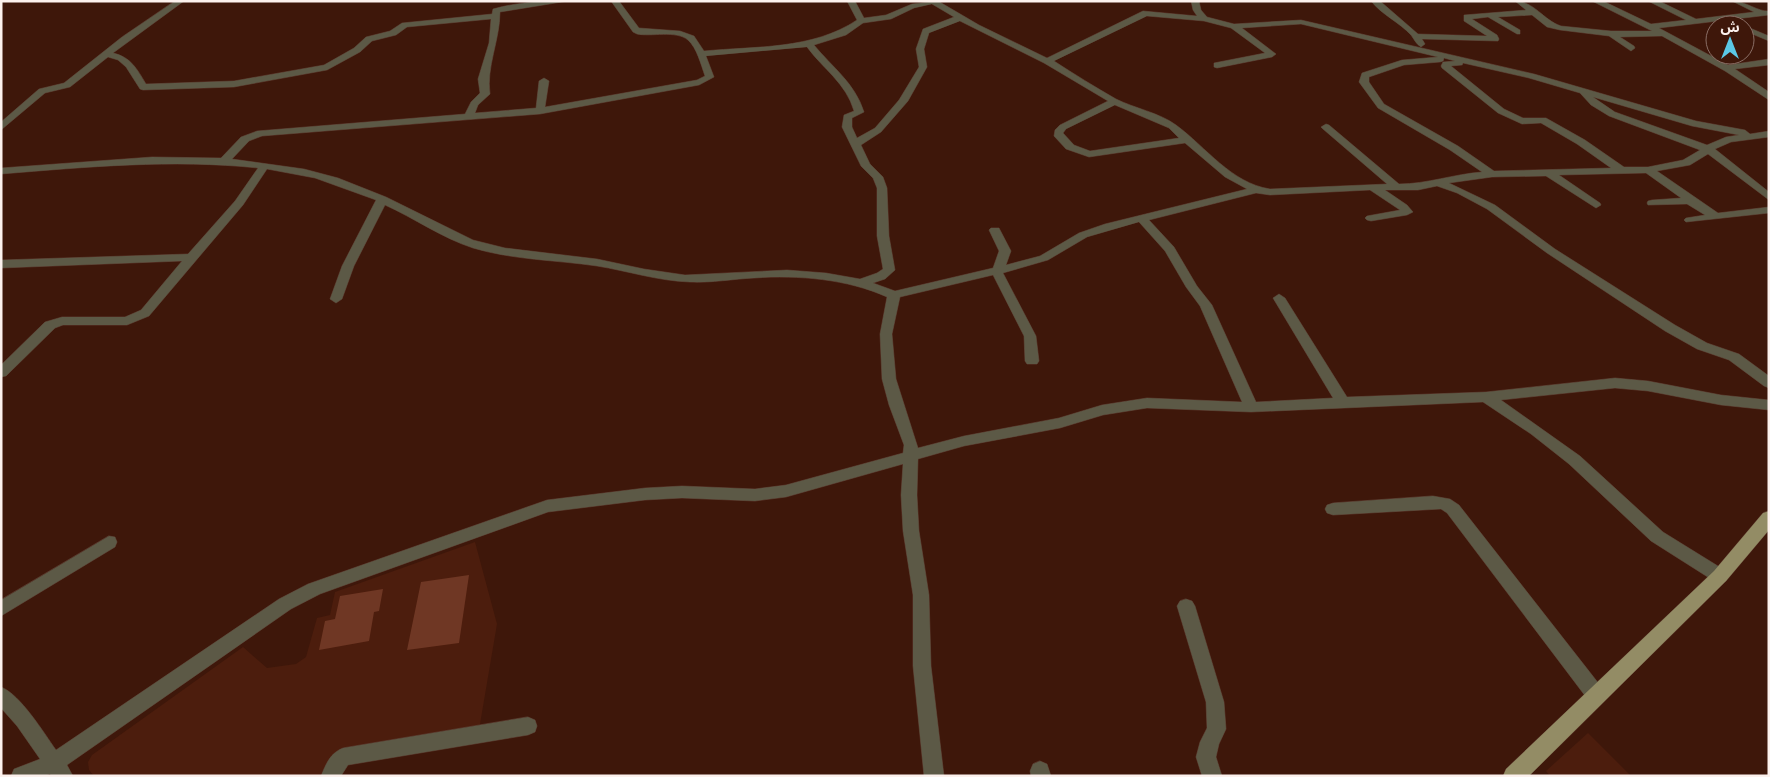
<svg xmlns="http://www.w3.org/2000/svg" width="1770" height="777" viewBox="0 0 1770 777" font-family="'Varela Round','Noto Sans Arabic',sans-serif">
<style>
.built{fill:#4c1d0d}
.green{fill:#6f3724}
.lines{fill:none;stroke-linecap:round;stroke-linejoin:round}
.minor-casing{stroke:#59362a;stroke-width:1}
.major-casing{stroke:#59362a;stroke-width:1}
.minor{fill:#5c5946;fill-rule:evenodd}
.major{fill:#938c65;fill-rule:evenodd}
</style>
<rect width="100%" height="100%" fill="#3e170a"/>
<g class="built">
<path d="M475,542L497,624L479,730L372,748L330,776H94L89,770L88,762L92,755L243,647L267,668L296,664L306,657L317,618L330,615L335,592Z"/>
<path d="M1588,733L1631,776H1550L1546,771Z"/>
</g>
<g class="green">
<path d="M469,575L459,643L407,650L421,582Z"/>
<path d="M383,589L379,611L374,612L369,641L319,650L325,621L335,619L340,596Z"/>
</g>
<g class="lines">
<defs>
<g id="minor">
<path d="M175,1H184L113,53C131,57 137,69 146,84L234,81L324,65L354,48L366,37L390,31L402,23L492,14L493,9C518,2 542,1 568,1L500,12C500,40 486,67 490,94L478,105L475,113L536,108L539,81L544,78L549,81L545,107L697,80L705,76C701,65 697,48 688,40C676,30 651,37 637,34L633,32L611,1H619L639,28L680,31L694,36L704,51C755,46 812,50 857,20L847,1H855L864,18L886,15L912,4L938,1L979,25L1047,58L1143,11L1197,16L1193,10L1191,1H1199L1201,10L1207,17L1234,24L1301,20L1534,74L1696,121L1745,130L1750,134L1769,131V137L1731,142L1715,149L1769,192V200L1708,154L1690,165L1657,171L1718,213L1769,207V213L1686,222L1684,220L1686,218L1705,215L1687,204L1648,205L1647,203L1648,201L1652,200L1681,198L1646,173L1559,175L1600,203L1601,205L1596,208L1546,176L1492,177L1449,183L1495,205L1555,249L1675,325L1707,343L1739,354L1769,376V388L1764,386L1729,360L1697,349L1665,331L1547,253L1487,209L1457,193L1437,186L1418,190H1385L1407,205L1413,212L1407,215L1371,221L1367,220L1365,218L1367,216L1400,210L1370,190L1270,195L1256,193L1149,220L1174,247L1197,286L1212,305L1256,402L1333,398L1273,298L1279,294L1285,298L1347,397L1486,392L1615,378L1648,381L1721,395L1769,400V410L1721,405L1648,391L1615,388L1501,400L1580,456L1663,532L1726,571L1728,576L1726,581L1720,583L1714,581L1651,541L1569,464L1531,434L1483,402L1251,412L1147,408L1103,415L1060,428L964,446L918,459L917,495L919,531L929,595L931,666L944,776H924L913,666V595L903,531L901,495L903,464L786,497L755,501L682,498L645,500L548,512L320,594L291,609L67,765L73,776H51L50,774L45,776H11L14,769L40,759L17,726L1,708V687C20,694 44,733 56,750L279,599L308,584L547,500L645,488L682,486L755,489L786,485L903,453L904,445L889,405L882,379L880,334L887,297C847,279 799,275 754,278C733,279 712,283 690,282C658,281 628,271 597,266C556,260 513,260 473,248C442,238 414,218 385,205L354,266L342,299L336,303L330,299L342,266L376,200L315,178L267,169L243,205L149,316L127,325H63L55,328L6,376L1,377V365L45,322L62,317H125L141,310L182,261L1,268V260L188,254L235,201L258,168C172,159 87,167 1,174V168L152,157L221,158L241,137L257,131L465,114L471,102L480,93L478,79L489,43L491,19L407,27L396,35L372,41L360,52L327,70L234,87L143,90L140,89L126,67L118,60L108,57L70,87L45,93L1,130V122L39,89L64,83L122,37ZM932,4L954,17L923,29L916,49L919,67L899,100L875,128L857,138L852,127V118L864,112C855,83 832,67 814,45L846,35L863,23L891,19L914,8ZM1147,16L1204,21L1231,28L1265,53L1214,63V67L1217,68L1272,57L1276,54L1242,28L1301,24L1438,57L1402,60L1362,73L1359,82L1378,108L1450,150L1482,172C1454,174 1427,184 1399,184L1329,125L1326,124L1321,127L1323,129L1387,184L1270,189C1231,183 1206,147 1176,125C1160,113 1134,108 1116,99C1095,87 1074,74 1054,61ZM960,21L1044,63L1108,101L1060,125L1055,130L1054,136L1066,149L1089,157L1185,143L1225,177L1247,189L1105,224L1079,233L1040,256L1006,265L1011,251L999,228H991L989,230L999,251L993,268L895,291L873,283L885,279L895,270L889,236L887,188L883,177L870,164L861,145L881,132L908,101L927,67L924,49L929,33ZM807,47C823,69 846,83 854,111L844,115L842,127L861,166L873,178L877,188V236L883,269L877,273L860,279L826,273L787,270L685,275L644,269L597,259L505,248L473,240L386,197L338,178L304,169L232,159L249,141L262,136L540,114L699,85L714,77L706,56ZM1444,58L1455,61L1443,62L1441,66L1442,68L1498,113L1522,124L1541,123L1577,144L1611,168L1494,171L1458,146L1384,104L1369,82V77L1404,65L1440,62L1443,61ZM1463,63L1529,78L1580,93L1591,105L1609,116L1700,150L1683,160L1648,167H1624L1585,140L1546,118H1523L1504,109L1451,66L1462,65ZM1593,97L1692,126L1739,135L1726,137L1707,145L1615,112ZM1115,105L1169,128L1179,138L1090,151L1074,145L1063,133L1066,129ZM1139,222L1165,251L1186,287L1200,306L1242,402L1147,398L1102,405L1059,418L964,436L918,448L896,379L892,334L900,297L993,275L1024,336L1025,361L1027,364H1037L1039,361L1036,336L1003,273L1048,260L1087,237Z"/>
<path d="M1371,1H1380L1418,34L1487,36L1464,21V15L1526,10L1515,1C1534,1 1543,20 1561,26L1611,31H1652L1592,1H1603L1651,24L1686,20L1648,1H1659L1696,19L1754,12L1732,1C1746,1 1758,12 1769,11V15L1659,28L1728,65L1769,59V65L1735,69L1769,92V100L1725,71L1662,36L1620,37L1634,46L1635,48L1631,51L1609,36L1560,30L1547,27L1532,15L1498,17L1520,30V34H1517L1488,17L1472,19L1497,35L1499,39L1498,41L1422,39L1425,44L1421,47C1416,44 1414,39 1411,35C1399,22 1382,15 1371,1Z"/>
<path d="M1745,26L1769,36V41L1745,31Z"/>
<path d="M1433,496L1450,499L1459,505L1603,689L1605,695L1603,701L1596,703L1589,701L1447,513L1441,509L1333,515L1327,513L1325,509L1327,505L1333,503Z"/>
<path d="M109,536L115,537L117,542L115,547L1,616V600Z"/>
<path d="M1186,599L1192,601L1195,606L1224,702L1226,729L1219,744L1216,757L1222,776H1202L1196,757L1200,742L1207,728L1206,702L1177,606L1180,601Z"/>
<path d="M528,717L535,720L537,726L535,732L528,735L348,765L341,776H321C326,764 330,753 343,748Z"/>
<path d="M1040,761L1047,764L1051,776H1031L1030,771L1033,764Z"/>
</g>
<path id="major" d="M1769,511V530L1726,581L1529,776H1503L1506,769L1714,571L1763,513Z"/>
</defs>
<use href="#minor" class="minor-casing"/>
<use href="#major" class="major-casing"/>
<use href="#minor" class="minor"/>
<use href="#major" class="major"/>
</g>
<rect width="1770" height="777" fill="none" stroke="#fcf1ed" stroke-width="5"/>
<g transform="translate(1730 40)"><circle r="24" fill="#3e170a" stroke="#8a6e65"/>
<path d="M0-4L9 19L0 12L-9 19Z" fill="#5bc8e6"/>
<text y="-8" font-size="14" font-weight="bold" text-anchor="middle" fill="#fcf1ed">ش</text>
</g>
</svg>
